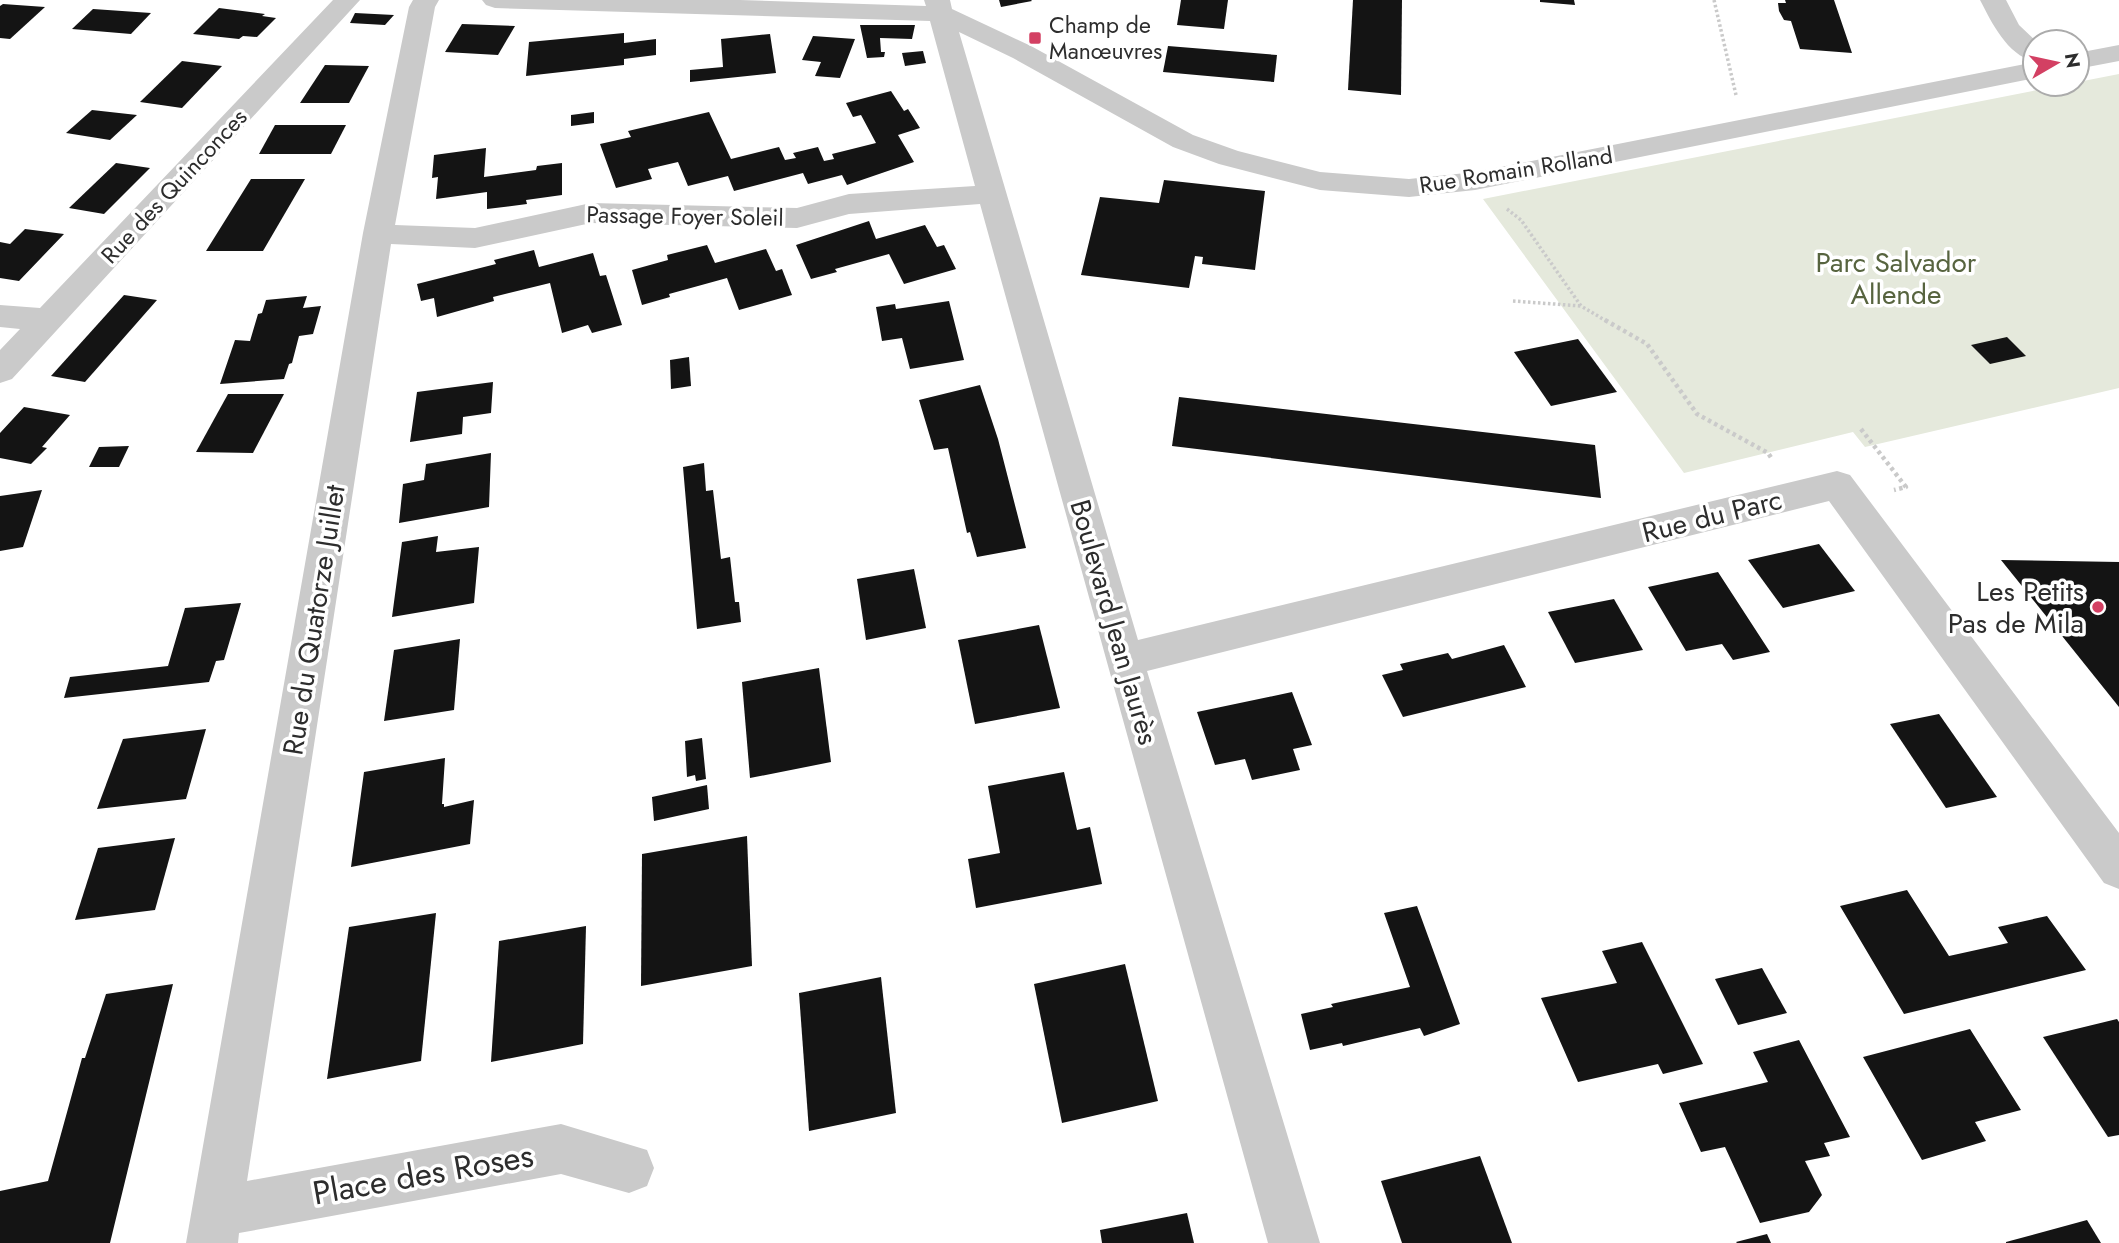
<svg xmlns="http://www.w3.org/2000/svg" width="2119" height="1243" viewBox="0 0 2119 1243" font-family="Jost,sans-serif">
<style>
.green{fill:#e5e9dc}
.building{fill:#141414}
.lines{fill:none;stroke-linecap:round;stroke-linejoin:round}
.path-far1{stroke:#cacaca;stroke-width:3.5;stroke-dasharray:2.5 2.5;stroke-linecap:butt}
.path{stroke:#cacaca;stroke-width:4.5;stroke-dasharray:3.5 3.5;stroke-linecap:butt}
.minor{fill:#cacaca;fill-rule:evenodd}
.poi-dot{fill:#d34063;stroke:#fff;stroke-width:2.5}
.labels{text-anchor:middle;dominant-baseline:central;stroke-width:7;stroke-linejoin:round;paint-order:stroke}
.far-poi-label{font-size:23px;fill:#2d2d2d;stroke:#fff;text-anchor:start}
.far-street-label{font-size:23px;fill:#2d2d2d;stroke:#fff}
.park-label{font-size:28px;fill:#57643f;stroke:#fff}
.street-label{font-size:28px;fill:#2d2d2d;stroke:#fff}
.poi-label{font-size:28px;fill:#2d2d2d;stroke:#fff;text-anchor:end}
.near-street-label{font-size:33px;fill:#2d2d2d;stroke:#fff}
</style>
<rect width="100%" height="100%" fill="#fff"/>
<path class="green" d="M2119,74V388L1865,447L1853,432L1684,473L1483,199Z"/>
<g class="building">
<path d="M999,0H1031L1032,1L1001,7Z"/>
<path d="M1181,0H1228L1224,29L1177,25Z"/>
<path d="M1353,0H1402L1401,95L1348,90Z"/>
<path d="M1540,0H1574L1575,5L1540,2Z"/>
<path d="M1785,0H1834L1852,53L1800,49L1791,21L1784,20L1779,11L1778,3H1786Z"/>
<path d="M3,4L45,7L10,39L0,38V6Z"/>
<path d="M219,8L265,14L262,16L276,18L257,37L243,36L239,39L193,34Z"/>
<path d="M93,9L151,13L131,34L72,29Z"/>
<path d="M355,13L394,15L385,25L350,23Z"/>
<path d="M462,24L515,26L498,55L445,52Z"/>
<path d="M860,25H915L912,39L880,38L881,52H885L884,57L867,58Z"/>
<path d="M624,33V43L656,39V55L624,59V65L526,76L529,42Z"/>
<path d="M770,34L776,73L690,82V70L723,67L721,39Z"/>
<path d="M813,36L855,39L840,78L815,76L821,62L802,60Z"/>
<path d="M1168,46L1277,55L1274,82L1163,72Z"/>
<path d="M923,51L926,63L905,66L902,53Z"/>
<path d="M182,61L222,66L182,108L140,102Z"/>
<path d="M325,65L369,66L349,103H300Z"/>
<path d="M891,91L904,111L908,109L920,128L898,135L914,162L847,185L842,175L808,184L803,173L734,191L728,176L688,186L678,162L648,169L652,179L616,188L600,144L631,137L628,131L709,112L731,159L779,147L785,160L796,158L793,153L818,147L824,161L834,159L832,154L876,143L861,115L853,117L846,103Z"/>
<path d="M92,110L137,115L110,140L66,133Z"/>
<path d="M594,112V123L571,126V115Z"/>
<path d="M275,125H346L331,154H259Z"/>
<path d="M486,148L484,177L536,170L537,166L562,163V195L526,200L527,204L487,209V192L436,199L438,177L432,178L434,155Z"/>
<path d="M116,163L150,168L104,214L69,208Z"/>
<path d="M251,179H305L263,251H206Z"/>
<path d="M1164,180L1265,191L1255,270L1202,264L1203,257L1195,256L1189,288L1081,275L1100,197L1159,203Z"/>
<path d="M869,221L876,239L925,225L937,247L944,245L956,269L904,284L889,254L835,269L837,272L811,279L796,245Z"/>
<path d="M25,229L64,234L19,281L0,278V242L10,244Z"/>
<path d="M707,245L715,263L766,249L776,271L782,269L792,295L739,310L727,278L669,294L670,297L642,305L632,270L668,260L667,255Z"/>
<path d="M534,250L539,267L593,253L600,276L606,275L622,325L592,333L588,325L562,333L550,283L493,297L494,301L437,317L434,298L421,301L417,284L496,264L494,260Z"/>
<path d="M124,295L157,300L85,382L51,376Z"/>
<path d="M307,296L303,308L321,306L313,334L299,336L292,363L289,364L284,379L220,384L235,340L250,341L258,314L262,313L266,300Z"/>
<path d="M949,301L964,360L910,369L902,338L882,341L876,307L895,304L896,309Z"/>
<path d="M2007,337L2026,356L1990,364L1971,345Z"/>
<path d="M1578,339L1617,392L1551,406L1514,352Z"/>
<path d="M689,357L691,386L671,389L670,360Z"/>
<path d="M493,382L491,413L463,417L462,434L410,442L417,392Z"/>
<path d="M980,385L998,439L1026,548L977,557L970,532L967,533L948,448L934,450L919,400Z"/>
<path d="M228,394H284L253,453L196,452Z"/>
<path d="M1179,397L1595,445L1601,498L1172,446Z"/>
<path d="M24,407L70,415L42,447L47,448L31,464L0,458V433Z"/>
<path d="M129,446L119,467H89L99,447Z"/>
<path d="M491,453L489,507L399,523L403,484L424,480L426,464Z"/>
<path d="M704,463L706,491L713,490L721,559L730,557L735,602H739L741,622L697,629L683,467Z"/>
<path d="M42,490L23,547L0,551V496Z"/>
<path d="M438,536L436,552L479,547L474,603L392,617L402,542Z"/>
<path d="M1819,544L1855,591L1783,608L1748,560Z"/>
<path d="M2001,560L2119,562V707Z"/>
<path d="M914,569L926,628L866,640L857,579Z"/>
<path d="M1718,572L1770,652L1733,660L1722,644L1686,651L1648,587Z"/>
<path d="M1614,599L1643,650L1575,663L1548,612Z"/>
<path d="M241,603L224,660L216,661L209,682L64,698L70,677L168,666L185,608Z"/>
<path d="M1039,625L1060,708L975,724L958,640Z"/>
<path d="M460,639L454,710L384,721L394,650Z"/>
<path d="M1504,645L1526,687L1403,717L1382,675L1403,670L1400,664L1448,653L1452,659Z"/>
<path d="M819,668L831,762L750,778L742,682Z"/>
<path d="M1292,692L1312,745L1293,749L1300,770L1252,780L1245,759L1215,765L1197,712Z"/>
<path d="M1939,714L1997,797L1946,808L1890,724Z"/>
<path d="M206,729L186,799L97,809L123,739Z"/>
<path d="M702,738L706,779L696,781L695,775L687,777L685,741Z"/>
<path d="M445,758L442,804H444V807L474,800L470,844L351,867L364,772Z"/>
<path d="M1064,772L1077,830L1090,827L1102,884L976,908L968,859L1000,853L988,786Z"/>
<path d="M707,785L709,809L654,821L652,797Z"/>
<path d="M747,836L752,966L641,986L642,854Z"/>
<path d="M175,838L155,910L75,920L98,848Z"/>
<path d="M1907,890L1949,956L2008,943L1998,927L2047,916L2086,970L1904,1014L1840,906Z"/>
<path d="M1417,906L1460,1024L1424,1036L1420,1028L1343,1046L1342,1043L1310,1050L1301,1014L1333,1007L1331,1004L1410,987L1384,913Z"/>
<path d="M436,913L421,1061L327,1079L349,927Z"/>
<path d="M586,926L583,1044L491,1062L499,941Z"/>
<path d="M1642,942L1703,1064L1663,1074L1658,1064L1578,1082L1541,998L1617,983L1602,951Z"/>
<path d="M1125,964L1158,1101L1062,1123L1034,984Z"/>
<path d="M1762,968L1787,1013L1738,1025L1715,979Z"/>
<path d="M881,977L896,1113L809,1131L799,993Z"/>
<path d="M173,984L110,1243H0V1191L48,1181L82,1058H85L106,994Z"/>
<path d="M2117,1019L2119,1022V1135L2108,1137L2043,1037Z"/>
<path d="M1970,1029L2021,1110L1975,1122L1986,1141L1922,1160L1863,1057Z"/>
<path d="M1799,1040L1850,1137L1824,1143L1830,1156L1805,1161L1822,1195L1809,1212L1760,1223L1725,1147L1701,1152L1679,1103L1768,1082L1753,1052Z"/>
<path d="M1480,1156L1512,1243H1402L1381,1181Z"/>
<path d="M1187,1213L1194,1243H1102L1100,1230Z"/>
<path d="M2087,1220L2101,1243H2006V1242Z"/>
<path d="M1767,1234L1771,1243H1737L1736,1242Z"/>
</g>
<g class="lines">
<g class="path-far1">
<path d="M1714,0L1736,95"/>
<path d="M1507,209L1521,220L1581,306L1608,322"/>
<path d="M1513,301L1581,306"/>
</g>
<g class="path">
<path d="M1605,320L1647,344L1697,414L1768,453L1772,459"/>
<path d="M1861,429L1906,487L1894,490"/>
</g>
<g class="minor">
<path d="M333,0H360L12,379L0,383V350L20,329L0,327V305L40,308Z"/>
<path d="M413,0H439L435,7L395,225L475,228L591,203L797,208L849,194L975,186L930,21L495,8L486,5L482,0H740L926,6L924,0H950L952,9L1031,46L1193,135L1238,151L1320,172L1409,179L1475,172L2035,62C2007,55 1992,23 1980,0H2006L2019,25L2037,42H2035V78L1475,190L1409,197L1320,190L1219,164L1173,147L1013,58L959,32L1138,640L1837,471L1850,475L2119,833V889L2104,883L1829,501L1147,671L1320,1243H1268L980,204L849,214L797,228L591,223L475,248L391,244L247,1181L561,1124L647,1150L654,1168L647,1186L629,1193L561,1174L239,1233L238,1243H186L363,233L409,7Z"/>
<path d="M2119,45V61L2077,69V53Z"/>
</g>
</g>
<g class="poi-dot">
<rect x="1028" y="31" width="14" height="14" rx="3.5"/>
<circle cx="2098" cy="607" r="7"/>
</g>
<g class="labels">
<g class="far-poi-label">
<text x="1049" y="25">Champ de<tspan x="1049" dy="26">Manœuvres</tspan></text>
</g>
<g class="far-street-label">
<text transform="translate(1516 170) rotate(-9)">Rue Romain Rolland</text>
<text transform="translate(174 186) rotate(-47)">Rue des Quinconces</text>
<text transform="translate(685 216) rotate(1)">Passage Foyer Soleil</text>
</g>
<g class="park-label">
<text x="1896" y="262">Parc Salvador<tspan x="1896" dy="32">Allende</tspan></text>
</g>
<g class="street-label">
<text transform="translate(1712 516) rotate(-14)">Rue du Parc</text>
<text transform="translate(314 620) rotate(-81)">Rue du Quatorze Juillet</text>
<text transform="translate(1114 622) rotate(74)">Boulevard Jean Jaurès</text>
</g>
<g class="poi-label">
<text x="2084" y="591">Les Petits<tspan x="2084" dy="32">Pas de Mila</tspan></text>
</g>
<g class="near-street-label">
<text transform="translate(423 1174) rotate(-10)">Place des Roses</text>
</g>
</g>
<g transform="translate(2056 63) rotate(81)"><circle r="33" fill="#ffffff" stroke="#ababab" stroke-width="2"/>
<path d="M0-5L12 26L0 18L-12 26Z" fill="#d34063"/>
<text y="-10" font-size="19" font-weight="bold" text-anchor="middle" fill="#2d2d2d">N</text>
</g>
</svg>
